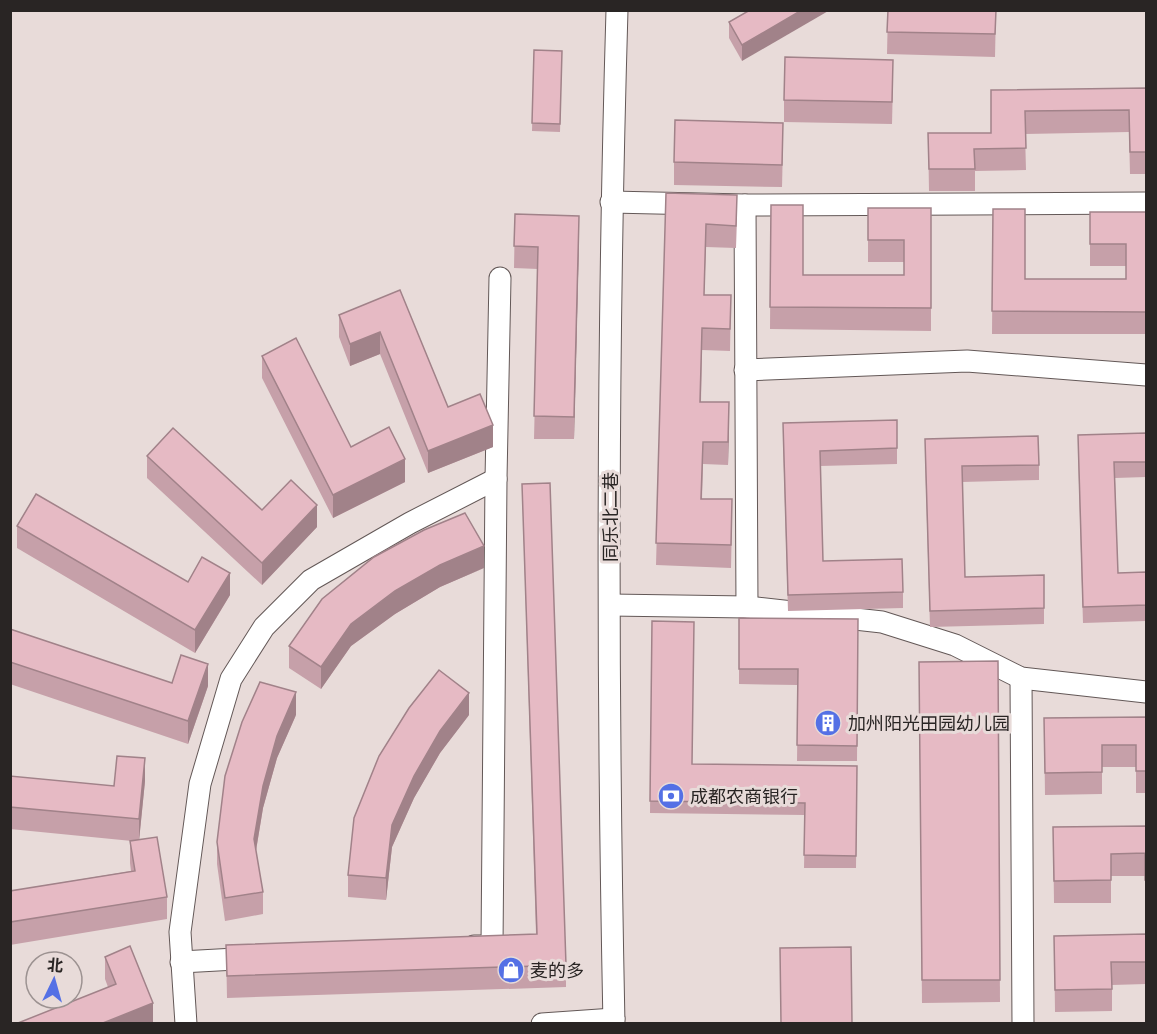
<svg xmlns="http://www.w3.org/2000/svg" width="1157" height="1034" viewBox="0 0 1157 1034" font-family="Inter,'Noto Sans SC',sans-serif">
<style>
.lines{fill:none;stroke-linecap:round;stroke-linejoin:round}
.street-casing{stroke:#635857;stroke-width:23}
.street{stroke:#fff;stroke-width:21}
.wall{fill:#c6a0a9}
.shaded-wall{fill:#a18289}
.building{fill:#e6bac4;stroke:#a18289;stroke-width:1.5}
.labels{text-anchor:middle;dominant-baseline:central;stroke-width:6;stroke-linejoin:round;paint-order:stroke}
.street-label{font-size:18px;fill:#292524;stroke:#e8dbd9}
.poi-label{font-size:18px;fill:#292524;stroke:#e8dbd9;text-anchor:start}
</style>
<rect width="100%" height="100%" fill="#e8dbd9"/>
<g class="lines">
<defs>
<g id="street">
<path d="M611,202L745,205L1146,203"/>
<path d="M745,205L747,607"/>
<path d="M745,370L967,361L1146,375"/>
<path d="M610,605L747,607L882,622L955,645L1021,678L1146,692"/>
<path d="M1021,678L1023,1024"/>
<path d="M474,946H492L496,479L500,278"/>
<path d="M181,962L254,958"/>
<path d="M186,1024L180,932L200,784L231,679L264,627L311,580L410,523L496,479"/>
<path d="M542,1024L614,1019"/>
<path d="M614,1024C607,686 607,348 617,10"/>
</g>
</defs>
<use href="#street" class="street-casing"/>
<use href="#street" class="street"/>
</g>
<g class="wall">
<path d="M750,10L742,61L729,38V22Z"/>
<path d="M888,10H996L995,57L887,54Z"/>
<path d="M534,50L562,51L560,132L532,131Z"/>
<path d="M893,82L892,124L784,122V100Z"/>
<path d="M1146,88V174H1130L1129,132L1025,134L1026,170L975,171V191H929L928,133H991V90Z"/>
<path d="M783,145L782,187L674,185V162Z"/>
<path d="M666,193L737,218L736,248L706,247L704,295H731L730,351L702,350L701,402L729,425L728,465L703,464L702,499L732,522L731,568L656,565Z"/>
<path d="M771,205L803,275H904V262H868V208H931V331L770,329Z"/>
<path d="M993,209L1025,279H1126V266H1090V212H1146V334H992Z"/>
<path d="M515,214L579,238L574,439H534L538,269L514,268Z"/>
<path d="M400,290L448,407L493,447L428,473L380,354L350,366L339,337V315Z"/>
<path d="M262,356L351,447L405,482L333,518L262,378Z"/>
<path d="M897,420V464L820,466L823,561L903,592V608L788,611L783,439Z"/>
<path d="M1146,433V477L1115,478L1118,573L1146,572V621L1083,623L1078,450Z"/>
<path d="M925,455L1039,465V480L962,482L965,577L1044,575V624L930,627Z"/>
<path d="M147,456L262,510L317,527L262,585L147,478Z"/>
<path d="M522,484L566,965V987L227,998L226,945L536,934Z"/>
<path d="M17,526L188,582L230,595L195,653L17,548Z"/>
<path d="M484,568L440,587L395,614L351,646L321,689L289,668V646Z"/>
<path d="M739,618L858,619L857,761H797L798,685L739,684Z"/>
<path d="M652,621L692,764L857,766L856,868H804L805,815L650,813Z"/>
<path d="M10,629L172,683L208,686L188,744L10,684Z"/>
<path d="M998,661L1000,1002L922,1003L919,662Z"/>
<path d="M296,715L277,758L263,808L256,851L263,892V914L225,921L217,864V842Z"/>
<path d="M469,715L440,753L414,798L392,847L386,900L348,897V875L379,756Z"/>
<path d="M1146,717V793H1136V767H1102V794L1045,795L1044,718Z"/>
<path d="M10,776L114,786L145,781L139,840L167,897V919L10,945V891L131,871L130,863V841H132L10,829Z"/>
<path d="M1146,826V902H1145V876H1111V903H1054L1053,827Z"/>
<path d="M1146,934V1011V984L1112,985V1011L1055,1012L1054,936Z"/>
<path d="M105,957L153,1023L108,987L105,979Z"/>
</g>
<g class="shaded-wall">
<path d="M802,10H830L742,61V45Z"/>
<path d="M579,216V238L574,439V417Z"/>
<path d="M380,332V354L350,366V344Z"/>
<path d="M729,402V425L728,465V442Z"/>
<path d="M493,425V447L428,473V451Z"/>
<path d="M405,459V482L333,518V495Z"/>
<path d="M317,505V527L262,585V563Z"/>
<path d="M484,546V568L440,587L395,614L351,646L321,689V667L351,624L395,591L440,565Z"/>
<path d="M230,573V595L195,653V630Z"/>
<path d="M208,664V686L188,744V721Z"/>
<path d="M296,692V715L277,758L263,808L254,862V839L263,786L277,736Z"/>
<path d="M469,693V715L440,753L414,798L392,847L386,900V878L392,825L414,776L440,731Z"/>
<path d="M145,758V781L139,841V819Z"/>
<path d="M153,1003V1023H103Z"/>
</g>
<g class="building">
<path d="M750,10H802L742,45L729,22Z"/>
<path d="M888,10H996L995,34L887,32Z"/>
<path d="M534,50L562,51L560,124L532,123Z"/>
<path d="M785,57L893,60L892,102L784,100Z"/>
<path d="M1146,88V152H1130L1129,110L1025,111L1026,148L974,149L975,169H929L928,133H991V90Z"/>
<path d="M675,120L783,123L782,165L674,162Z"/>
<path d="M666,193L737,195L736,226L706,224L704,295H731L730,329L702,328L700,402H729L728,442H703L701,499H732L731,545L656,543Z"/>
<path d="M771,205H803V275H904V240H868V208H931V308L770,307Z"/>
<path d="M993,209H1025V279H1126V244H1090V212H1146V312L992,311Z"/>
<path d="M515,214L579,216L574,417L534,416L538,247L514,246Z"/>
<path d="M400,290L448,407L480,394L493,425L428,451L380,332L350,344L339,315Z"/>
<path d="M296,338L351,447L389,427L405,459L333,495L262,356Z"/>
<path d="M897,420V448L820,451L823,561L902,559L903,592L788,595L783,423Z"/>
<path d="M173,428L262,510L291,480L317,505L262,563L147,456Z"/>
<path d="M1146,433V462H1114L1118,573L1146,572V605L1083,607L1078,435Z"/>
<path d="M1038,436L1039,465L962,466L965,577L1044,575V608L930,611L925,439Z"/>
<path d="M550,483L566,965L227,976L226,945L537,934L522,484Z"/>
<path d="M36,494L188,582L202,557L230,573L195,630L17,526Z"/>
<path d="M465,513L484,546L440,565L395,591L351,624L321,667L289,646L322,599L374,557L424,530Z"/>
<path d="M739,618L858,619L857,746L797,745L798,669H739Z"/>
<path d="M652,621L694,622L692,764L857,766L856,856L804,855L805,803L650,801Z"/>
<path d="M10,629L172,683L181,655L208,664L188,721L10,662Z"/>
<path d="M998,661L1000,980H922L919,662Z"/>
<path d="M439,670L469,693L440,731L414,776L392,825L386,878L348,875L354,818L379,756L409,708Z"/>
<path d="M260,682L296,692L277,736L263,786L254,839L263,892L225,898L217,842L225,776L242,722Z"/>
<path d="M1146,717V771H1136V745H1102V772L1045,773L1044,718Z"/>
<path d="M117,756L145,758L139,819L10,807V776L114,786Z"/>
<path d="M1146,826V880H1145V853L1111,854V880L1054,881L1053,827Z"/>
<path d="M157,837L167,897L10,922V891L135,871L130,841Z"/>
<path d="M1146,934V988V962H1111L1112,989L1055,990L1054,936Z"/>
<path d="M130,946L153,1003L103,1023H18L116,984L105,957Z"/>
<path d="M851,947L852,1023H781L780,948Z"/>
</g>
<defs>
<symbol id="building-disc" viewBox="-11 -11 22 22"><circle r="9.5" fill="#5470e5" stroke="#e8dbd9"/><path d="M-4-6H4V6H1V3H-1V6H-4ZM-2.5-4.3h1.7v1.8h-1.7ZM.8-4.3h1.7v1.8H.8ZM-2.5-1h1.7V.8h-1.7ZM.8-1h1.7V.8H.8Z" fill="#fff"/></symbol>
<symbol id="bank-disc" viewBox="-11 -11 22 22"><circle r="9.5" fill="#5470e5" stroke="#e8dbd9"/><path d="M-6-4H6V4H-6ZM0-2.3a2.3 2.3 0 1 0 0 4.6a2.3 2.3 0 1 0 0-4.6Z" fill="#fff"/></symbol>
<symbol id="shop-disc" viewBox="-11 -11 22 22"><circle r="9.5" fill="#5470e5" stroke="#e8dbd9"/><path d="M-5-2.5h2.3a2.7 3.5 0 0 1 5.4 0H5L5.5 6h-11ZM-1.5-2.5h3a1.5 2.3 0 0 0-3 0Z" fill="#fff"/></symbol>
</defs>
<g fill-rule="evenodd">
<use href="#building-disc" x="813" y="708" width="30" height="30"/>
<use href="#bank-disc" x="656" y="781" width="30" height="30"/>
<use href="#shop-disc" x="496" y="955" width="30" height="30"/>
</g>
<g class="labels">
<g class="street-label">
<text transform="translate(610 517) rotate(-90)">同乐北二巷</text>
</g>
<g class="poi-label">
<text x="848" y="723">加州阳光田园幼儿园</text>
<text x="690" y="796">成都农商银行</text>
<text x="530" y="970">麦的多</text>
</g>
</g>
<rect width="1157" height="1034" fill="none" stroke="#292524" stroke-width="24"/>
<g transform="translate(54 980) rotate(5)"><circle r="28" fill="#e8dbd9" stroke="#9c9291" stroke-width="1.5"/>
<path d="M0-4.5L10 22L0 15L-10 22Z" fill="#5470e5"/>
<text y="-9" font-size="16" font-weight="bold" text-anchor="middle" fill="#292524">北</text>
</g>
</svg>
